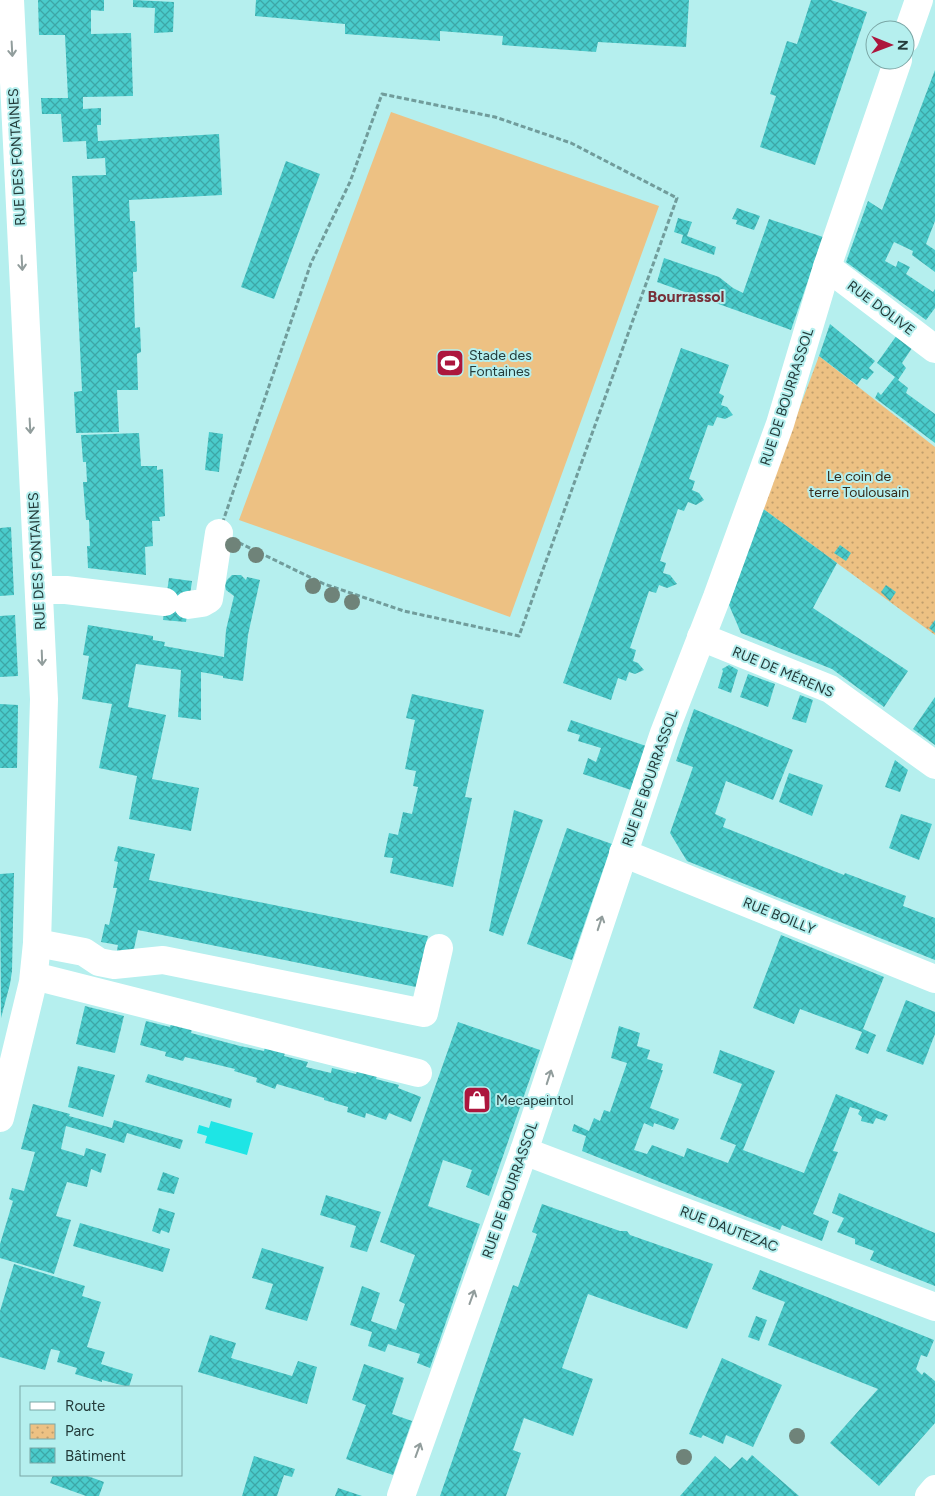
<svg xmlns="http://www.w3.org/2000/svg" width="935" height="1496" viewBox="0 0 935 1496" font-family="Figtree,sans-serif">
<style>
.park{fill:url(#park-dots)}
.pitch{fill:#edc183}
.water{fill:#1ee5e5}
.building{fill:url(#building-cross-hatch)}
.lines{fill:none;stroke-linecap:round;stroke-linejoin:round}
.path{stroke:#719c9b;stroke-width:3;stroke-dasharray:5 2.5;stroke-linecap:butt}
.minor{stroke:#fff;stroke-width:28}
.tree{fill:#6f8379}
.oneway{stroke:#919d9c}
.labels{text-anchor:middle;dominant-baseline:central;stroke-width:4;stroke-linejoin:round;paint-order:stroke}
.street-label{font-size:14px;fill:#233b3a;stroke:#b5efee}
.poi-label{font-size:14px;fill:#233b3a;stroke:#b5efee;text-anchor:start}
.park-label{font-size:14px;fill:#362a19;stroke:#b5efee}
.quarter-label{font-size:16px;font-weight:bold;fill:#773039;stroke:#b5efee}
</style>
<defs>
<pattern id="park-dots" width="8" height="8" patternUnits="userSpaceOnUse" patternTransform="scale(1.25)"><rect width="8" height="8" fill="#edc183"/><path d="M2 2h.1M6 6h.1" fill="none" stroke="#c09e6c" stroke-width="1.8" stroke-linecap="round"/></pattern>
<pattern id="building-cross-hatch" width="8" height="8" patternUnits="userSpaceOnUse" patternTransform="scale(1.25)"><rect width="8" height="8" fill="#4acbcb"/><path d="M0 0l8 8M0 8l8-8" fill="none" stroke="#3da6a6"/></pattern>
</defs>
<rect width="100%" height="100%" fill="#b5efee"/>
<path class="park" d="M819,356L935,447V635L762,508Z"/>
<path class="pitch" d="M391,112L659,206L510,617L239,520Z"/>
<path class="water" d="M211,1121L253,1133L247,1155L205,1143L207,1136L197,1133L199,1125L209,1128Z"/>
<g class="building">
<path d="M38,0H104V11L91,10V34L131,33L133,96L83,97V109L101,108V125H97L98,141L219,134L222,195L129,200L130,221H135L137,271L136,272H133L135,328L140,327L141,352L137,354L138,390H117L119,432L76,433L74,392L82,391L72,176L106,175L105,158L87,159L86,141L63,142L61,114H42L41,98H68L65,35H39Z"/>
<path d="M133,0L174,2L173,32L154,33L155,8L133,7Z"/>
<path d="M256,0H689L686,47L598,42L596,52L502,45L503,36L440,31V41L345,34V24L255,16Z"/>
<path d="M811,0H831L867,12L815,165L760,147L776,96L770,94L787,41L797,44Z"/>
<path d="M935,70V221L926,244L935,250V272L912,255L913,251L894,242L885,261L896,267L898,261L910,267L906,274L933,292L935,289V308L926,320L846,262L868,201L882,210Z"/>
<path d="M286,161L320,174L274,299L241,287Z"/>
<path d="M737,208L760,216L754,230L736,224L737,220L732,219Z"/>
<path d="M678,218L692,222L687,236L716,247L714,255L681,243L683,235L674,232Z"/>
<path d="M769,219L823,237L791,330L657,282L664,258L719,277L733,288L743,293Z"/>
<path d="M830,324L875,361L869,368L874,372L867,380L862,378L857,385L819,356Z"/>
<path d="M897,335L912,348L902,363L906,368L898,380L908,388L906,393L935,414V443L875,398L878,392L881,395L895,377L877,363Z"/>
<path d="M681,348L729,365L719,393L724,396L721,405L727,407L733,415L725,419L717,417L713,426L708,425L689,479L695,481L692,490L699,493L704,500L696,505L688,502L684,511L678,509L660,561L666,563L663,573L670,575L677,584L667,588L659,585L656,593L649,591L630,648L636,650L633,661L638,663L644,670L635,674L629,672L626,681L618,678L611,700L563,683Z"/>
<path d="M209,432L223,434L219,472L205,470Z"/>
<path d="M139,433L141,466H157V470L163,469L165,516L159,517L160,521H152L153,546L145,547L146,575L88,568L87,546H90L89,520H86L83,482H87L86,462H83L81,435Z"/>
<path d="M762,508L837,563L813,608L908,671L884,707L832,669L741,633L729,605Z"/>
<path d="M11,527L14,595L0,596V528Z"/>
<path d="M840,545L851,553L846,561L834,553Z"/>
<path d="M232,575H241L246,580L247,577L260,580L248,635L243,681L223,678V676L201,672V720L178,717L181,670L136,664L128,707L166,715L152,779L199,788L191,831L129,819L137,776L99,768L112,704L82,699L89,656L83,655L88,625L153,636V640L165,642L164,646L224,657L226,630L234,596L226,590L225,585L227,580Z"/>
<path d="M169,578L192,581L186,622L163,620Z"/>
<path d="M886,585L896,592L890,601L881,592Z"/>
<path d="M15,615L18,676L0,677V616Z"/>
<path d="M935,620V633L929,628Z"/>
<path d="M729,665L738,670L731,693L718,688L723,671L722,669Z"/>
<path d="M748,674L775,684L768,707L740,697Z"/>
<path d="M412,694L484,710L465,797L472,798L453,887L390,873L393,858L384,857L389,833L398,835L403,812L412,814L418,787L413,786L416,771L405,769L415,720L406,718Z"/>
<path d="M800,695L813,700L806,723L792,719Z"/>
<path d="M935,697V745L913,729Z"/>
<path d="M0,704L18,705L17,768H0Z"/>
<path d="M694,709L793,750L773,800L726,781L715,814L726,819L723,827L844,875L845,873L906,896L903,906L935,918V960L687,861L670,833L693,767L676,761Z"/>
<path d="M571,720L646,746L631,790L583,774L588,758L596,762L601,748L578,741L580,735L567,731Z"/>
<path d="M895,760L908,770L900,792L885,787Z"/>
<path d="M789,773L823,785L812,816L779,802Z"/>
<path d="M514,810L543,820L503,936L489,931Z"/>
<path d="M901,814L932,824L919,860L889,848Z"/>
<path d="M567,828L612,844L572,960L527,944Z"/>
<path d="M118,846L155,854L149,880L428,936L416,987L138,930L132,958L116,955L118,945L101,942L105,924L109,925L117,888H113L118,862L114,861Z"/>
<path d="M14,873L12,971L10,984L1,1018L0,874Z"/>
<path d="M781,935L884,977L863,1029L876,1035L868,1054L855,1049L862,1032L800,1009L794,1024L753,1008Z"/>
<path d="M906,1000L935,1012V1034L923,1065L886,1051Z"/>
<path d="M85,1006L124,1016L115,1053L76,1044Z"/>
<path d="M146,1021L170,1027L171,1024L192,1029L191,1033L240,1046L264,1051L265,1047L285,1053L284,1056L308,1062L306,1067L331,1073L332,1068L356,1074L357,1071L377,1076L376,1079L399,1085L398,1088L421,1097L411,1122L389,1113L386,1120L366,1113L365,1118L347,1112L348,1107L324,1100V1098L277,1084L275,1089L256,1082L257,1078L234,1071L235,1069L185,1057L183,1061L165,1056L166,1052L140,1045Z"/>
<path d="M458,1022L540,1050L489,1196L466,1187L472,1170L443,1160L428,1206L480,1224L430,1368L417,1363L420,1354L388,1344L385,1352L368,1346L372,1332L350,1325L362,1286L380,1293L371,1321L396,1330L405,1304L399,1301L415,1255L380,1242Z"/>
<path d="M619,1026L640,1033L637,1046L650,1050L647,1059L663,1064L661,1070H663L650,1108L679,1119L674,1130L654,1123L653,1127L644,1123L634,1150L647,1154L652,1145L684,1157L687,1148L728,1163L736,1145L720,1139L742,1084L713,1073L720,1050L775,1071L743,1150L804,1173L836,1094L888,1115L885,1121L876,1118L873,1124L861,1121L862,1117L858,1114L860,1110L850,1107L833,1151L838,1152L813,1214L829,1221L822,1241L782,1225L780,1230L582,1151L586,1136L572,1131L574,1124L589,1131L594,1118L600,1121L604,1110L610,1112L627,1063L611,1058Z"/>
<path d="M78,1066L115,1075L103,1117L68,1107Z"/>
<path d="M148,1074L232,1099L230,1108L145,1082Z"/>
<path d="M33,1104L70,1114L69,1116L112,1128L114,1120L183,1140L180,1149L127,1133L124,1143L66,1126L61,1149L84,1156L86,1148L106,1154L101,1173L91,1169L87,1187L67,1182L56,1216L71,1220L54,1274L0,1258V1244L13,1201L9,1199L12,1188L24,1191L35,1152L21,1149Z"/>
<path d="M163,1172L179,1178L174,1194L157,1190Z"/>
<path d="M839,1193L935,1233V1286L870,1260L874,1251L855,1244V1239L837,1232L844,1218L832,1213Z"/>
<path d="M326,1195L381,1212L367,1252L350,1247L356,1226L320,1215Z"/>
<path d="M542,1204L620,1231H627L630,1235L713,1264L687,1329L588,1294L562,1368L593,1379L573,1436L524,1418L513,1450L521,1453L506,1496H440L513,1285L518,1287L537,1234L532,1232Z"/>
<path d="M159,1208L175,1213L169,1233L161,1230L160,1234L152,1231Z"/>
<path d="M80,1223L170,1249L163,1272L73,1246Z"/>
<path d="M262,1248L324,1267L307,1321L265,1309L273,1284L252,1278Z"/>
<path d="M14,1264L85,1286L82,1296L101,1302L87,1347L105,1352L101,1364L133,1374L129,1387L102,1380V1382L75,1374L77,1368L57,1362L60,1351L51,1349L45,1370L0,1357V1311Z"/>
<path d="M760,1270L934,1340L927,1357L921,1355L916,1369L922,1375L924,1372L935,1381V1423L879,1486L830,1443L878,1389L768,1345L785,1302L752,1289Z"/>
<path d="M756,1316L767,1320L759,1341L748,1337Z"/>
<path d="M210,1335L236,1343L231,1358L292,1376L298,1361L317,1367L307,1404L198,1372Z"/>
<path d="M722,1358L782,1385L753,1447L726,1435L723,1444L703,1435L701,1438L689,1434Z"/>
<path d="M364,1364L404,1378L392,1414L412,1421L393,1475L346,1459L366,1405L352,1400Z"/>
<path d="M752,1455L799,1496H680L715,1456L730,1469L742,1457L747,1461Z"/>
<path d="M254,1456L295,1469L292,1477L284,1475L277,1496H242Z"/>
<path d="M53,1475H85L104,1482L99,1496H86L50,1483Z"/>
<path d="M338,1488L362,1496H335Z"/>
</g>
<g class="lines">
<path class="path" d="M382,94L495,117L571,143L677,198L519,636L404,611L324,584L219,533L311,263L350,182Z"/>
<g class="minor">
<path d="M905,40L919,0"/>
<path d="M827,267L935,349"/>
<path d="M39,590H66L165,602"/>
<path d="M188,605L202,603L209,599L219,533"/>
<path d="M701,637L830,689L935,765"/>
<path d="M623,853L935,979"/>
<path d="M37,943L84,952L99,962L114,965L163,960L424,1013L439,948"/>
<path d="M34,976L418,1073"/>
<path d="M0,1118L33,982L37,943L44,699L10,0"/>
<path d="M524,1151L935,1307"/>
<path d="M401,1496L524,1151L664,733L717,597L780,424L827,267L898,60"/>
<path d="M929,1496L935,1489"/>
</g>
</g>
<g class="tree">
<circle cx="233" cy="545" r="8"/>
<circle cx="256" cy="555" r="8"/>
<circle cx="313" cy="586" r="8"/>
<circle cx="332" cy="595" r="8"/>
<circle cx="352" cy="602" r="8"/>
<circle cx="797" cy="1436" r="8"/>
<circle cx="684" cy="1457" r="8"/>
</g>
<defs><path id="oneway-shaft" d="M-6 0H5M1.5-3L5.5 0L1.5 3" fill="none" stroke-width="1.6" stroke-linecap="round" stroke-linejoin="round" transform="scale(1.25)"/></defs>
<g class="oneway">
<use href="#oneway-shaft" transform="translate(12 49) rotate(87)"/>
<use href="#oneway-shaft" transform="translate(22 263) rotate(87)"/>
<use href="#oneway-shaft" transform="translate(30 426) rotate(87)"/>
<use href="#oneway-shaft" transform="translate(42 658) rotate(88)"/>
<use href="#oneway-shaft" transform="translate(600 923) rotate(-72)"/>
<use href="#oneway-shaft" transform="translate(549 1077) rotate(-72)"/>
<use href="#oneway-shaft" transform="translate(472 1297) rotate(-70)"/>
<use href="#oneway-shaft" transform="translate(418 1450) rotate(-70)"/>
</g>
<defs>
<symbol id="stadium-square" viewBox="-11 -11 22 22"><rect x="-9" y="-9" width="18" height="18" rx="4" fill="#ac163d" stroke="#b5efee"/><path d="M0-5a6.5 5 0 1 0 0 10a6.5 5 0 1 0 0-10ZM-3.5-1.8h7v3.6h-7Z" fill="#fff"/></symbol>
<symbol id="shop-square" viewBox="-11 -11 22 22"><rect x="-9" y="-9" width="18" height="18" rx="4" fill="#ac163d" stroke="#b5efee"/><path d="M-5-2.5h2.3a2.7 3.5 0 0 1 5.4 0H5L5.5 6h-11ZM-1.5-2.5h3a1.5 2.3 0 0 0-3 0Z" fill="#fff"/></symbol>
</defs>
<g fill-rule="evenodd">
<use href="#stadium-square" x="434" y="347" width="32" height="32"/>
<use href="#shop-square" x="461" y="1084" width="32" height="32"/>
</g>
<g class="labels">
<g class="street-label">
<text transform="translate(17 157) rotate(-93)">RUE DES FONTAINES</text>
<text transform="translate(881 308) rotate(37)">RUE DOLIVE</text>
<text transform="translate(787 397) rotate(-72)">RUE DE BOURRASSOL</text>
<text transform="translate(37 561) rotate(-93)">RUE DES FONTAINES</text>
<text transform="translate(783 672) rotate(23)">RUE DE MÉRENS</text>
<text transform="translate(650 778) rotate(-71)">RUE DE BOURRASSOL</text>
<text transform="translate(779 916) rotate(22)">RUE BOILLY</text>
<text transform="translate(510 1190) rotate(-71)">RUE DE BOURRASSOL</text>
<text transform="translate(729 1229) rotate(21)">RUE DAUTEZAC</text>
</g>
<g class="poi-label">
<text x="469" y="355">Stade des<tspan x="469" dy="16">Fontaines</tspan></text>
<text x="496" y="1100">Mecapeintol</text>
</g>
<g class="park-label">
<text x="859" y="476">Le coin de<tspan x="859" dy="16">terre Toulousain</tspan></text>
</g>
<g class="quarter-label">
<text x="686" y="296">Bourrassol</text>
</g>
</g>
<rect x="20" y="1386" width="162" height="90" fill="#b5efee" stroke="#7ba7a6"/>
<rect x="30" y="1402" width="25" height="8" fill="#ffffff" stroke="#7ba7a6"/>
<text x="65" y="1411" font-size="15" fill="#233b3a">Route</text>
<rect x="30" y="1424" width="25" height="15" fill="url(#park-dots)" stroke="#7ba7a6"/>
<text x="65" y="1436" font-size="15" fill="#233b3a">Parc</text>
<rect x="30" y="1448" width="25" height="15" fill="url(#building-cross-hatch)" stroke="#7ba7a6"/>
<text x="65" y="1461" font-size="15" fill="#233b3a">Bâtiment</text>
<g transform="translate(890 45) rotate(91)"><circle r="24" fill="#b5efee" stroke="#7ba7a6"/>
<path d="M0-4L9 19L0 12L-9 19Z" fill="#ac163d"/>
<text y="-8" font-size="14" font-weight="bold" text-anchor="middle" fill="#233b3a">N</text>
</g>
</svg>
